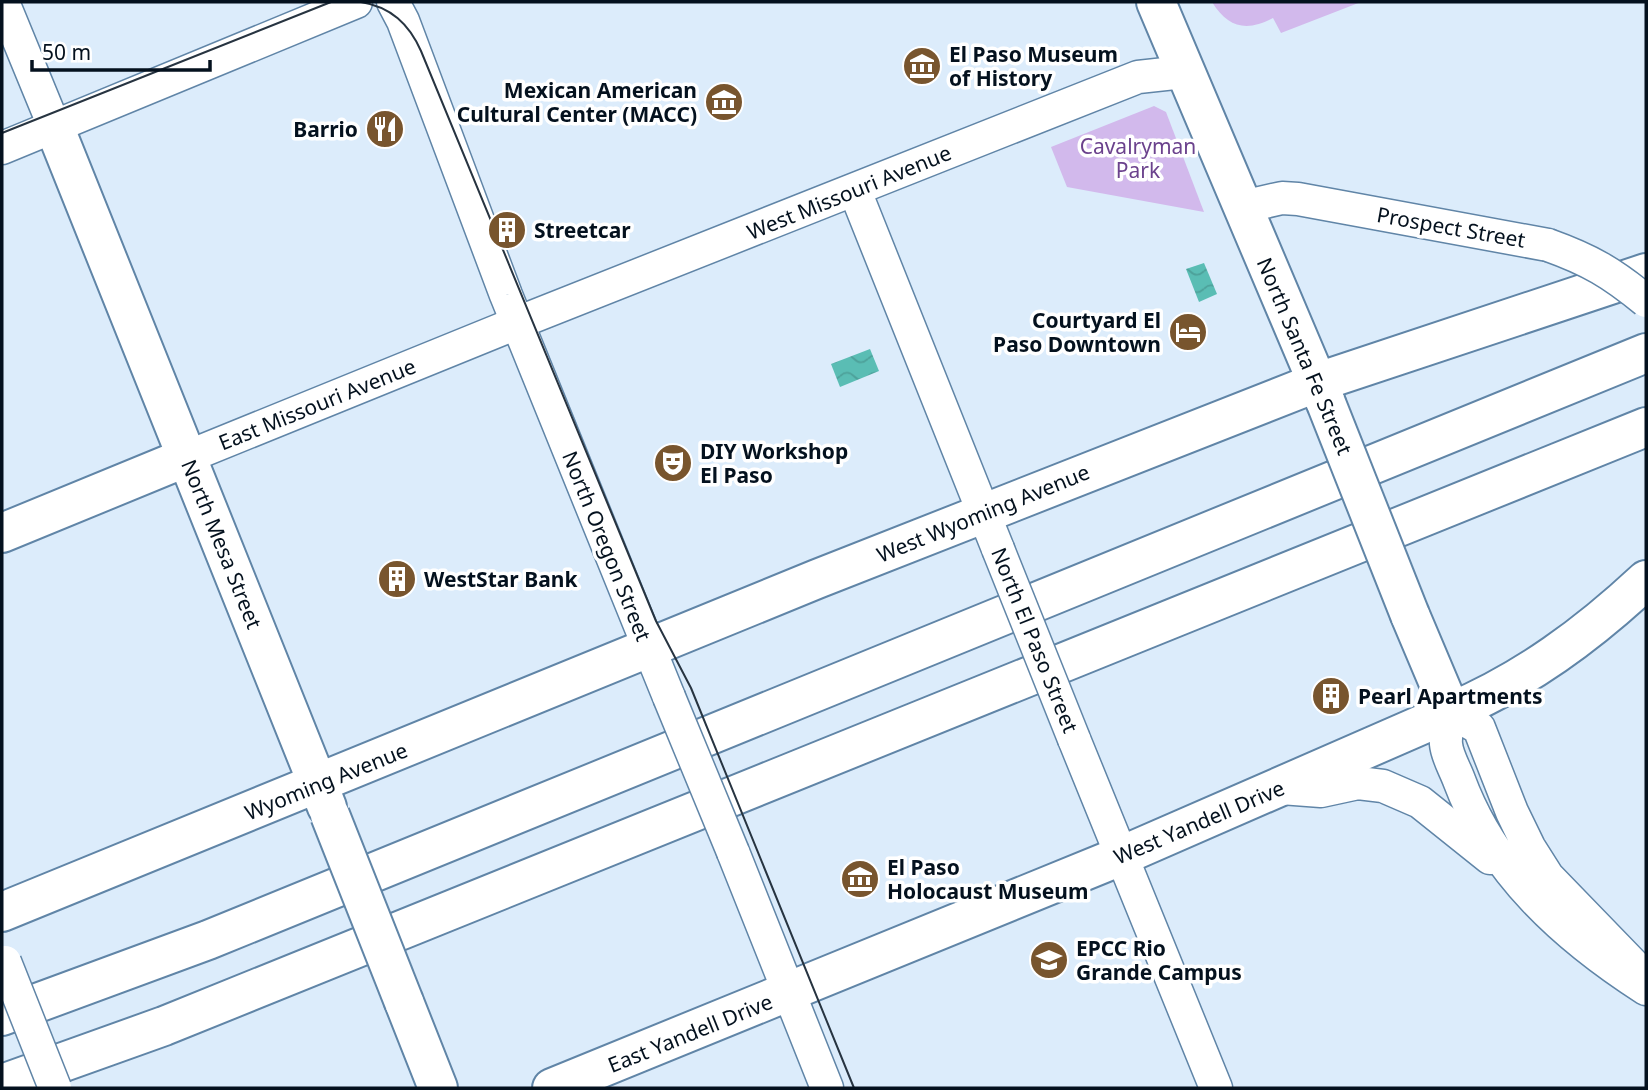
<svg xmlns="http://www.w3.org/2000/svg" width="1648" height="1090" viewBox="0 0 1648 1090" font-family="'Noto Sans',sans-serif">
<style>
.park{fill:#d2b9ec}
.water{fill:url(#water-waves)}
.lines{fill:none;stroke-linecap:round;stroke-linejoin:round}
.minor-casing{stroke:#6085a7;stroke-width:35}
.major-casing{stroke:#6085a7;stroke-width:42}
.highway-casing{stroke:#6085a7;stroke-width:42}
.minor{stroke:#fff;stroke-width:32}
.major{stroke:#fff;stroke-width:38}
.highway{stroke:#fff;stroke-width:38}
.tram{stroke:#273441;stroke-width:2}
.minor-bridge-casing{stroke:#6085a7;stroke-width:35;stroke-linecap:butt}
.major-bridge-casing{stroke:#6085a7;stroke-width:42;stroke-linecap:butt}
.minor-bridge{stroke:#fff;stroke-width:32}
.major-bridge{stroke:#fff;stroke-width:38}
.labels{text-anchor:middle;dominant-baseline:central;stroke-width:7;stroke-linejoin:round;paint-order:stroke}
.poi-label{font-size:21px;font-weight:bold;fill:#04111e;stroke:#fff;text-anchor:start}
.park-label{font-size:21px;fill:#6b428d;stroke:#fff}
.street-label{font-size:21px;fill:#04111e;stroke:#fff}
</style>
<defs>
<pattern id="water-waves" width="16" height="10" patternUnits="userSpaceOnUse" patternTransform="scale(1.75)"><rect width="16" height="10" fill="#5abdb4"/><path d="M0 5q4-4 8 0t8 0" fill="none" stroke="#4da19a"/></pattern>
</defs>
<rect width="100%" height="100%" fill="#dcecfb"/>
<g class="park">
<path d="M1212,2H1361L1281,33L1273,18C1247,32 1228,28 1212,2Z"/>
<path d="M1154,106L1166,112L1204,212L1067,187L1051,147Z"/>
</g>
<g class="water">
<path d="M1204,263L1217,294L1199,302L1186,269Z"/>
<path d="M870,349L879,371L840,387L831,364Z"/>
</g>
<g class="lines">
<defs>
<g id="minor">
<path d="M3,2L54,126"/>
<path d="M393,2L403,21L506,295L669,697"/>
<path d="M2,148L356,2"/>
<path d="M855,191L998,549"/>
<path d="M1242,207L1282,198L1298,199L1548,245"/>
<path d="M187,457L517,323L1138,77L1184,72"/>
<path d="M1074,739L1216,1088"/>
<path d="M1281,788L1321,791L1358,783L1383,786L1420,802L1490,858"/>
<path d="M733,852L827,1088"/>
<path d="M1646,978L1548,877L1529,847L1512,812L1479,728L1451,712C1449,722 1445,735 1446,744C1447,756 1455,769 1459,780C1493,872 1565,937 1646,989"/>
</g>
<g id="major">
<path d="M1156,2L1326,403"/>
<path d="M54,126L327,807"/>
<path d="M2,533L187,457"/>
<path d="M2,912L817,579L1318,382"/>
<path d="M404,1002L438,1088"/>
<path d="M552,1088L1121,856L1451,712L1410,615"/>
</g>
<g id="highway">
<path d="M1318,382L1646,273"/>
<path d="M1451,712C1526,680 1587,635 1646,580"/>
<path d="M2,1016L208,940L1646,353"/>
<path d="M2,1084L164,1026L1646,427"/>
</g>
</defs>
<use href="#minor" class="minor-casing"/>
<use href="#major" class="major-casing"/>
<use href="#highway" class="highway-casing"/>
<use href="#minor" class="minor"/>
<use href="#major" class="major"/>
<use href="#highway" class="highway"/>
<g class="tram">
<path d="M361,2C391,7 409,24 421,51L656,621L691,688L854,1088"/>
<path d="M2,133L331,2"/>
<path d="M2,994L40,1088"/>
</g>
<defs>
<g id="minor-bridge">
<path d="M1548,245C1590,260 1612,273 1646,301"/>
<path d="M998,549L1074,739"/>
<path d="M669,697L733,852"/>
<path d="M5,962L55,1088"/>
</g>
<g id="major-bridge">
<path d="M1326,403L1410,615"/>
<path d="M330,815L404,1002"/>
</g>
</defs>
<use href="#minor-bridge" class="minor-bridge-casing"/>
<use href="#major-bridge" class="major-bridge-casing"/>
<use href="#minor-bridge" class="minor-bridge"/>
<use href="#major-bridge" class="major-bridge"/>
</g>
<defs>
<symbol id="museum-disc" viewBox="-11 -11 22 22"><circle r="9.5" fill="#78552e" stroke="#fff"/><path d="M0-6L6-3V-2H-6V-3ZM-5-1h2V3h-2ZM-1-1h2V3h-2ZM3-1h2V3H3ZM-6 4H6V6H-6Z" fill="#fff"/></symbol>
<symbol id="restaurant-disc" viewBox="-11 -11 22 22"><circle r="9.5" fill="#78552e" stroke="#fff"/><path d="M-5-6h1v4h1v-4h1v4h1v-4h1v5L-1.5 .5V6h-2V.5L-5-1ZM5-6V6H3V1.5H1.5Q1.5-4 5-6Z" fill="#fff"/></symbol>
<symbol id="building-disc" viewBox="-11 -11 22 22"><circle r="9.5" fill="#78552e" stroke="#fff"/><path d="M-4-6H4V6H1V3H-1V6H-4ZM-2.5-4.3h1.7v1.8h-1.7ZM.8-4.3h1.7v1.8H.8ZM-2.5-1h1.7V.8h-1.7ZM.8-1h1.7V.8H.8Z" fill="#fff"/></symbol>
<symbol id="hotel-disc" viewBox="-11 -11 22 22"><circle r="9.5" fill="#78552e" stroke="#fff"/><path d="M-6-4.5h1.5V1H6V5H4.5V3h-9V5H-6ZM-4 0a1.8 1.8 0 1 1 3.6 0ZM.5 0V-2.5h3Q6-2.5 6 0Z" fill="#fff"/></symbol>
<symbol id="theatre-disc" viewBox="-11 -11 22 22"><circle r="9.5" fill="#78552e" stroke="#fff"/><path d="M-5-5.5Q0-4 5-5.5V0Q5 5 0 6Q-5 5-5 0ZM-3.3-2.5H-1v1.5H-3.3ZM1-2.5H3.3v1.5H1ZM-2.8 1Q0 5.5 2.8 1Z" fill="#fff"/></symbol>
<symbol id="university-disc" viewBox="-11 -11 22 22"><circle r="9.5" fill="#78552e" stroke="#fff"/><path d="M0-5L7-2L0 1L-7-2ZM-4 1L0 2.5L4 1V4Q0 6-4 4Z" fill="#fff"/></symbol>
</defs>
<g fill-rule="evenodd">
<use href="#museum-disc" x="900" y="44" width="44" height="44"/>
<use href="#museum-disc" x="702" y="80" width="44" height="44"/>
<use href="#restaurant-disc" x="363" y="107" width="44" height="44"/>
<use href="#building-disc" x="485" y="208" width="44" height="44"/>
<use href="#hotel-disc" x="1166" y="310" width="44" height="44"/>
<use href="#theatre-disc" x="651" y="441" width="44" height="44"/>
<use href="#building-disc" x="375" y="557" width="44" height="44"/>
<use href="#building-disc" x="1309" y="674" width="44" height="44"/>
<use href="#museum-disc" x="838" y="857" width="44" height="44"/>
<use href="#university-disc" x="1027" y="938" width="44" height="44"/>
</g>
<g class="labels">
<g class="poi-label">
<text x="949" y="54">El Paso Museum<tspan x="949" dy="24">of History</tspan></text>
<text x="697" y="90" text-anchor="end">Mexican American<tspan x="697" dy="24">Cultural Center (MACC)</tspan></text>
<text x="358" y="129" text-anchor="end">Barrio</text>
<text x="534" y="230">Streetcar</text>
<text x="1161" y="320" text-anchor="end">Courtyard El<tspan x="1161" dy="24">Paso Downtown</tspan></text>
<text x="700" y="451">DIY Workshop<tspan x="700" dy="24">El Paso</tspan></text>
<text x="424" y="579">WestStar Bank</text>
<text x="1358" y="696">Pearl Apartments</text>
<text x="887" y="867">El Paso<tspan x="887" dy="24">Holocaust Museum</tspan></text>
<text x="1076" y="948">EPCC Rio<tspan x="1076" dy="24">Grande Campus</tspan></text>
</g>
<g class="park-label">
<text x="1138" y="146">Cavalryman<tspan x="1138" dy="24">Park</tspan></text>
</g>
<g class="street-label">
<text transform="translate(849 192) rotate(-22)">West Missouri Avenue</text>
<text transform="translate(1451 227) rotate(10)">Prospect Street</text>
<text transform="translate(1305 356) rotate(67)">North Santa Fe Street</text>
<text transform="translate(317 404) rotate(-22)">East Missouri Avenue</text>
<text transform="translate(983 513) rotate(-22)">West Wyoming Avenue</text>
<text transform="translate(222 544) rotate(68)">North Mesa Street</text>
<text transform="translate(607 546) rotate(68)">North Oregon Street</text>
<text transform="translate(1035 640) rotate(68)">North El Paso Street</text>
<text transform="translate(326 781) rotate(-22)">Wyoming Avenue</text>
<text transform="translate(1199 822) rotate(-23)">West Yandell Drive</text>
<text transform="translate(690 1033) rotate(-22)">East Yandell Drive</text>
</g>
</g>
<rect width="1648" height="1090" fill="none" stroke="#04111e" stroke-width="7"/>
<path d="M32 60v10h178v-10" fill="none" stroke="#04111e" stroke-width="3.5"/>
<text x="42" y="60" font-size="21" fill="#04111e" stroke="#ffffff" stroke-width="5" paint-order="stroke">50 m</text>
</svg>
